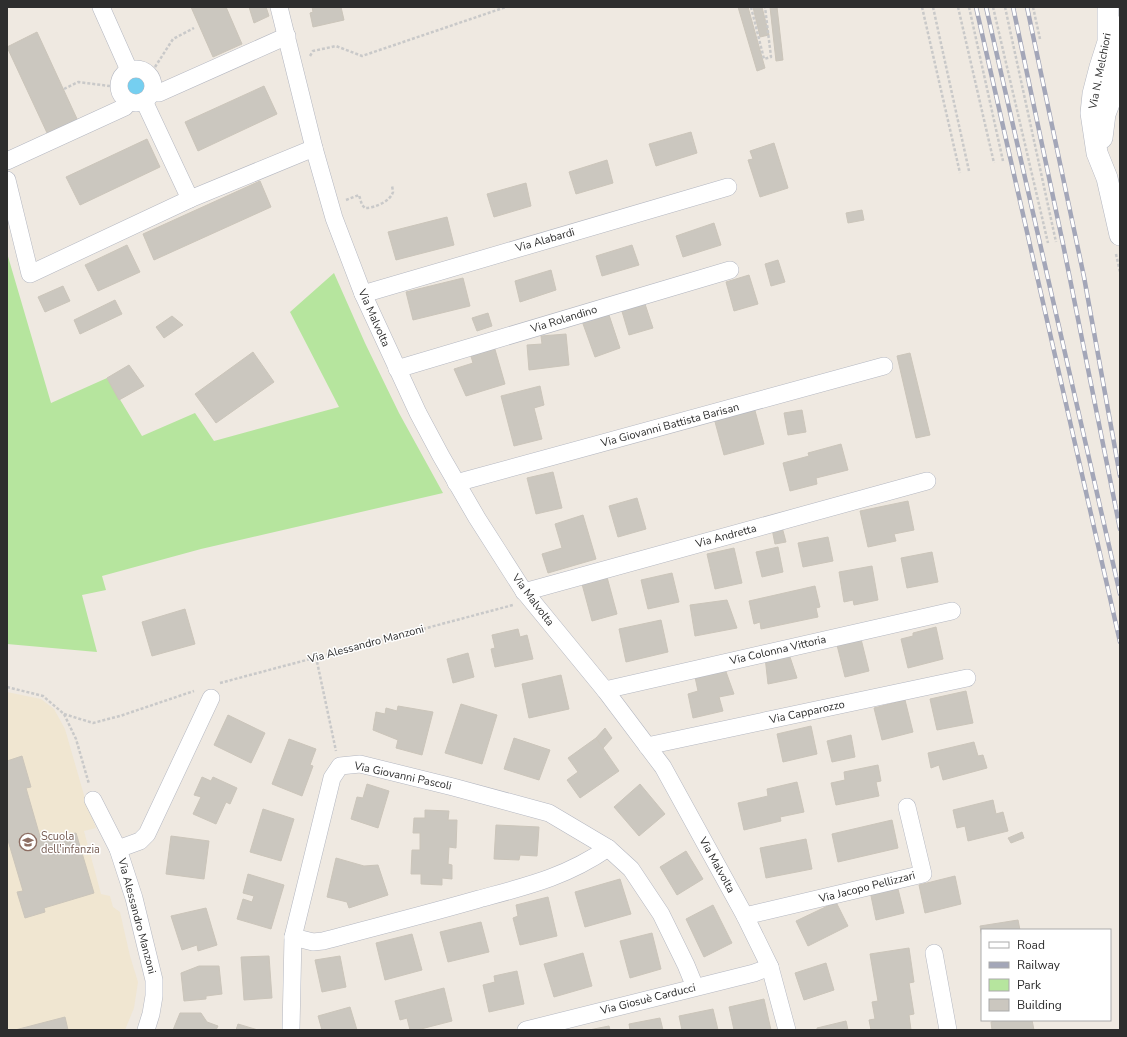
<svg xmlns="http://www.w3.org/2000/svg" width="1127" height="1037" viewBox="0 0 1127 1037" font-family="'Nunito Sans',sans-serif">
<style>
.education{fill:#f0e6d1}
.green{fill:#b6e59e}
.water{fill:#75cff0}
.building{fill:#cbc7bf;stroke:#cbc5ba}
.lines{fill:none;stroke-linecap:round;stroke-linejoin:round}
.minor-casing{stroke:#b4b7c1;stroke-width:18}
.tertiary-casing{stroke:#b4b7c1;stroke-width:22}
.path{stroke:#c9c9c9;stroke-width:2.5;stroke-dasharray:3 2;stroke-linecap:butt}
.minor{stroke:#fff;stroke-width:17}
.tertiary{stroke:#fff;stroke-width:21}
.rail-casing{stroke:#a3a6b8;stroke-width:4.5}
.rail{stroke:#fff;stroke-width:3;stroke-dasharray:9;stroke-linecap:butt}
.labels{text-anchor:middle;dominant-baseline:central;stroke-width:3;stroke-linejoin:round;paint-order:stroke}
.street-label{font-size:11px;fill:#2e2e2e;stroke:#fff}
.education-label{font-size:11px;fill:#785e54;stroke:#fff;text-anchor:start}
</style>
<rect width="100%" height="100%" fill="#efe9e1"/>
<path class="education" d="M7,692L41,699L54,709L65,729L84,795L96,828L84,831L101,894L110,896L113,907L120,912L130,956L138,982L134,1008L125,1030H7Z"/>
<path class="green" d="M7,253L51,403L107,378L142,436L195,413L214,441L339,407L290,312L334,273L365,343L399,413L443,493L201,549L102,576L106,590L82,595L97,652L7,644Z"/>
<circle class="water" cx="137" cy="86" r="11"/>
<g class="building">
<path d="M191,7H226L242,44L213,57Z"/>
<path d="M249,7H266L269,16L254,23Z"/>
<path d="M312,7H341L344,20L313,27L310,13L313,12Z"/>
<path d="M738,7H748L765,68L757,71Z"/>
<path d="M753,7H762L769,35L760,37Z"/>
<path d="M770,7H777L783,60L776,61Z"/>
<path d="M37,32L78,121L48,135L7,47Z"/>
<path d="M264,86L277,114L198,151L185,122Z"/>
<path d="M691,132L697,153L656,166L649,144Z"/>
<path d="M147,139L160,167L80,205L66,177Z"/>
<path d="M774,143L788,188L760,197L748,160L753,159L750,151Z"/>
<path d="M607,160L613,183L576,194L569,172Z"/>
<path d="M260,181L271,207L154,260L143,234Z"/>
<path d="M526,183L531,206L494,217L487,194Z"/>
<path d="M862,210L864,220L848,223L846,213Z"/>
<path d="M447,217L454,245L396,260L388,232Z"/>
<path d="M714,223L721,245L683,257L676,236Z"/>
<path d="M127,245L140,272L98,291L85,265Z"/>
<path d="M632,245L639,265L602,276L596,256Z"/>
<path d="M778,260L785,282L771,286L765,264Z"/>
<path d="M551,270L556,290L520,302L515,281Z"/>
<path d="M749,275L758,304L734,311L726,282Z"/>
<path d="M463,278L470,306L413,320L406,292Z"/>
<path d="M63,286L70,301L45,312L38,297Z"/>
<path d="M115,300L122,314L80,334L74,320Z"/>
<path d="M644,301L653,328L629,335L621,308Z"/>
<path d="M608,312L620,348L595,357L582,321Z"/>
<path d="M488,313L492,326L477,331L472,318Z"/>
<path d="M172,316L183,325L164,338L156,327Z"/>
<path d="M566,334L569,365L529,370L527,345L542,344L541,336Z"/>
<path d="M494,346L505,384L466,396L454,369L473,363L470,353Z"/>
<path d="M253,352L274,382L216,423L195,394Z"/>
<path d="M910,353L930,435L916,438L897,356Z"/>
<path d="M129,365L144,386L119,400L107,378Z"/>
<path d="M540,386L544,405L534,408L542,439L514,446L501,396Z"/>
<path d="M754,407L764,444L724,455L714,418Z"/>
<path d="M802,410L806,432L788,435L784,413Z"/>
<path d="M841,444L848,470L816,478L817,484L790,491L783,463L809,456L808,453Z"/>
<path d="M553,472L562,508L536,514L527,478Z"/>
<path d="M637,498L646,529L618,537L609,506Z"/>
<path d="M908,501L914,530L894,534L896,541L868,547L860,511Z"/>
<path d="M583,515L596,559L548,573L542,554L562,548L555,524Z"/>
<path d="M782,527L786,542L775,544L772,529Z"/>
<path d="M828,537L833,561L803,567L798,543Z"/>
<path d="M778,547L783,572L762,577L756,552Z"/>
<path d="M734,548L742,583L715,589L707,554Z"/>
<path d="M932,552L938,582L907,588L901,558Z"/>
<path d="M872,566L878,600L854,605L853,600L844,602L839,572Z"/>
<path d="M672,573L679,602L648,609L641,580Z"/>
<path d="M607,577L617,614L592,621L582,584Z"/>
<path d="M815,586L820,607L816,608L818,617L761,629L760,622L754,624L749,601Z"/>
<path d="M727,600L737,628L695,636L690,605Z"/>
<path d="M185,609L195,644L152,656L142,622Z"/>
<path d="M661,620L668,652L626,662L619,629Z"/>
<path d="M936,627L943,659L908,668L901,639L913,636V633Z"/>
<path d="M518,629L520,637L527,635L533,659L495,667L491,649L495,648L492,635Z"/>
<path d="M861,639L869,671L845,677L837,645Z"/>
<path d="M468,653L474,677L453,683L447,659Z"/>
<path d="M789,654L797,678L768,684L765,657Z"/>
<path d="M725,669L734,694L719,697L723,711L693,718L688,694L698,691L695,677Z"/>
<path d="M561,675L569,709L529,718L522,684Z"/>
<path d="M966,691L973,723L937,730L930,699Z"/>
<path d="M905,700L913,732L882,740L874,708Z"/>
<path d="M461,704L497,715L482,764L445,753Z"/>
<path d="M398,706L433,712L422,755L396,748L398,740L373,730L376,712L385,714L386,708L397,711Z"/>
<path d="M228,715L265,733L251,763L214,745Z"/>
<path d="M811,726L817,754L783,762L777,734Z"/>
<path d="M605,728L612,738L603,748L596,738Z"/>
<path d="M851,735L855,757L832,762L827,741Z"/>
<path d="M514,738L550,750L539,780L504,769Z"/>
<path d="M596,738L619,771L580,798L567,780L578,772L568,758Z"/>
<path d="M289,739L316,749L310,765L313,766L302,796L272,784Z"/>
<path d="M974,742L978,756L983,755L987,768L943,780L939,765L931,768L928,753Z"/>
<path d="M22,756L31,787L26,788L41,840L76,833L94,893L44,908L45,912L25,918L17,892L23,891L7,837V761Z"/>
<path d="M878,765L881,781L876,782L879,796L836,805L831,783L845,780L844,772Z"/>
<path d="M202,777L211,781L213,777L237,788L230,804L226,802L216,824L193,814L201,797L194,795Z"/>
<path d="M797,782L804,812L780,817L781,821L744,830L738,803L768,796L767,789Z"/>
<path d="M367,784L389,791L378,828L351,819L357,797L363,798Z"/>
<path d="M640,784L665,814L639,836L614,807Z"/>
<path d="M993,800L996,814L1003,812L1008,831L968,841L965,826L957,828L953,810Z"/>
<path d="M263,809L294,819L281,861L250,852Z"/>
<path d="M425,810L449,811L448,820H457L456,848L449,847L448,864L452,865V879L442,878V885L421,884V874H411L412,850H420V833H413L414,818H425Z"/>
<path d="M892,820L898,848L838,862L832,834Z"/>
<path d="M496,825L539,827L537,856L520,855L519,860L494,859Z"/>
<path d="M1022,832L1024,838L1011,843L1008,838Z"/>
<path d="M171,836L209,841L204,879L166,874Z"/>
<path d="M806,839L812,869L766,878L760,848Z"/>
<path d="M686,851L703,879L677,895L660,867Z"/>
<path d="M336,858L364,866L378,865L388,895L349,908L347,902L327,897Z"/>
<path d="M248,874L284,885L271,929L237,919L243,899L252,902L254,896L243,893Z"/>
<path d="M955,876L961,904L925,913L919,885Z"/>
<path d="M620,879L631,914L585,927L575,892Z"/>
<path d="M897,885L904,913L876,920L870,891Z"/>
<path d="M548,897L557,936L520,945L513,918L518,916L516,905Z"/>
<path d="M836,902L848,926L808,946L796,921Z"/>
<path d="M713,905L732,943L704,957L686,919Z"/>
<path d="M206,908L217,945L198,951L197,945L182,950L171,916Z"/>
<path d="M1018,920L1020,930H982V938L980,926Z"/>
<path d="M481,922L489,952L448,962L440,932Z"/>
<path d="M652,933L661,969L630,978L620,941Z"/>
<path d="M412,934L422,970L385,980L376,943Z"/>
<path d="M909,948L914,982L909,983L914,1014L909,1015L911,1030H871L869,1020L875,1019L872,1002L878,1001L870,954Z"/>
<path d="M583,953L592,986L554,997L544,964Z"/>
<path d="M269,956L272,998L244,1000L241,957Z"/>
<path d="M340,956L346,987L322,992L315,960Z"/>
<path d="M826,963L834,990L804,1000L795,973Z"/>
<path d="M199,966H219L222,994L206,996V999L184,1001L181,973Z"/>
<path d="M517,971L524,1004L489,1012L483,985L495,982L494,976Z"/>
<path d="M444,988L452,1021L417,1030H410L407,1018L400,1020L395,1001Z"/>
<path d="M764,999L771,1030H734L729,1007Z"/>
<path d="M350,1007L357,1030H322L318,1016Z"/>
<path d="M713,1009L718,1030H682L679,1016Z"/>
<path d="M180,1013H201L207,1022L218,1026L216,1030H173Z"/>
<path d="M65,1017L68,1030H15Z"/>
<path d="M660,1018L663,1030H630L629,1024Z"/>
<path d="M995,1020H1032L1034,1030H992L991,1022L995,1021Z"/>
<path d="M846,1021L848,1030H817V1028Z"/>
<path d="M238,1024L258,1030H236Z"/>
<path d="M609,1026L610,1030H589Z"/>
</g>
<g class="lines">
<defs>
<g id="minor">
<path d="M101,7L129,70"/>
<path d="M279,7L314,148L334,218L363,294L418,413L441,456L477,518L523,590L605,690L663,767L745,916L770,967L787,1030"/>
<circle cx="136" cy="86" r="17"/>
<path d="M152,92L159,93L287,36"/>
<path d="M144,101L190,199"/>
<path d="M7,161L125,107L128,102"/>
<path d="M7,180L30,274L190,199L314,148"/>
<path d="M363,294L728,187"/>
<path d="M397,369L730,270"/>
<path d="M456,483L884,366"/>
<path d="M524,592L927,481"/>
<path d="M605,690L952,611"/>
<path d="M647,746L967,678"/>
<path d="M93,800L118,849L134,898L154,980V996L151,1014L146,1030"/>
<path d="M118,849L140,841L147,834L211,698"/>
<path d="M745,916L923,874L907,807"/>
<path d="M293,937L313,942L323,941C375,927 427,914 479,899C527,886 566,877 608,848"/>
<path d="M934,953L948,1030"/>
<path d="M291,1030L293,937L332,778L340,766L360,764L453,787L549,813L608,848L631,869L661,914L686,965L695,987"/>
<path d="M526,1030L754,973L770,967"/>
</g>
<g id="tertiary">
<path d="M1108,9V42L1100,67L1093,94L1091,113L1097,153L1107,178L1120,235"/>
<path d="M1102,138L1105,114L1116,85L1119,56L1117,35L1114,26"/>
</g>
</defs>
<use href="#minor" class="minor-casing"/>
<use href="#tertiary" class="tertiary-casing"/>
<g class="path">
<path d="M751,7L764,59L771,57L765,7"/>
<path d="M922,7L960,173"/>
<path d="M933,7L969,171"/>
<path d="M958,7L994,163"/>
<path d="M969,7L1003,161"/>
<path d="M993,7L1048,243"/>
<path d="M1005,7L1056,242"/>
<path d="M1033,7L1040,39"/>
<path d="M310,56L313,51L336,46L362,56L506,7"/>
<path d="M155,67L173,39L194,28"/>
<path d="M64,89L78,82L110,86"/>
<path d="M346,200L359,195L362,205L365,208C374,208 390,202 393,192C393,191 392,186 392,185"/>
<path d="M1116,254L1120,272"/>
<path d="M316,657L336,751"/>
<path d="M220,683L513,605"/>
<path d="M7,687L43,696L64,714L76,739L89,784"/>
<path d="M64,714L93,723L120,716L194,691"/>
</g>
<use href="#minor" class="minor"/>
<use href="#tertiary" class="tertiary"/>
<defs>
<g id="rail">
<path d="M976,7L1120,642"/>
<path d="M986,7L1120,594"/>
<path d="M1013,7L1063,244L1120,529"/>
<path d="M1027,7L1084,277L1120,476"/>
</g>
</defs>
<use href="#rail" class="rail-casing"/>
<use href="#rail" class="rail"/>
</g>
<defs>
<symbol id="school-ring" viewBox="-11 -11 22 22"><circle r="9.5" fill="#fff" stroke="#8d6e63" stroke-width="1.5"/><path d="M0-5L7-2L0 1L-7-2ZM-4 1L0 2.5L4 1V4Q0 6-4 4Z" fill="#8d6e63"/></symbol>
</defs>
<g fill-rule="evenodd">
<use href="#school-ring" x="18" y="832" width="20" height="20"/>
</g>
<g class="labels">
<g class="street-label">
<text transform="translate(1100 71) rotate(-79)">Via N. Melchiori</text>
<text transform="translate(545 240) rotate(-16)">Via Alabardi</text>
<text transform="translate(374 318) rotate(66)">Via Malvolta</text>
<text transform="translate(564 319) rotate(-17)">Via Rolandino</text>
<text transform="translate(670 425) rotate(-15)">Via Giovanni Battista Barisan</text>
<text transform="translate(726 536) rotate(-15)">Via Andretta</text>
<text transform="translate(533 600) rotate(53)">Via Malvolta</text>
<text transform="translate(366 644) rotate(-15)">Via Alessandro Manzoni</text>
<text transform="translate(778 650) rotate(-13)">Via Colonna Vittoria</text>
<text transform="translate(807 712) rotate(-12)">Via Capparozzo</text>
<text transform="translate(403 776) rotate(12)">Via Giovanni Pascoli</text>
<text transform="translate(717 865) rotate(61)">Via Malvolta</text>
<text transform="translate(867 887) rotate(-14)">Via Jacopo Pellizzari</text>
<text transform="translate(137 916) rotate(75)">Via Alessandro Manzoni</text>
<text transform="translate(648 999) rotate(-14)">Via Giosuè Carducci</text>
</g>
<g class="education-label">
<text x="41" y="836">Scuola<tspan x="41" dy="13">dell'infanzia</tspan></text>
</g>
</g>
<rect width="1127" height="1037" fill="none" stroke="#2e2e2e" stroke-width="16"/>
<rect x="981" y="929" width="130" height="92" fill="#ffffff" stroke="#ababab"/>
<rect x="989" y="942" width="20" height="6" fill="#ffffff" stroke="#ababab"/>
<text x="1017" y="949" font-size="12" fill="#2e2e2e">Road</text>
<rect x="989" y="962" width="20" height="6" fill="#a3a6b8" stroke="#ababab"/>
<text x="1017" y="969" font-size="12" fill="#2e2e2e">Railway</text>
<rect x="989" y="979" width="20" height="12" fill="#b6e59e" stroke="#ababab"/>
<text x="1017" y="989" font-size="12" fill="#2e2e2e">Park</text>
<rect x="989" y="999" width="20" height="12" fill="#cbc7bf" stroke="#ababab"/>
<text x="1017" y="1009" font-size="12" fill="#2e2e2e">Building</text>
</svg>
